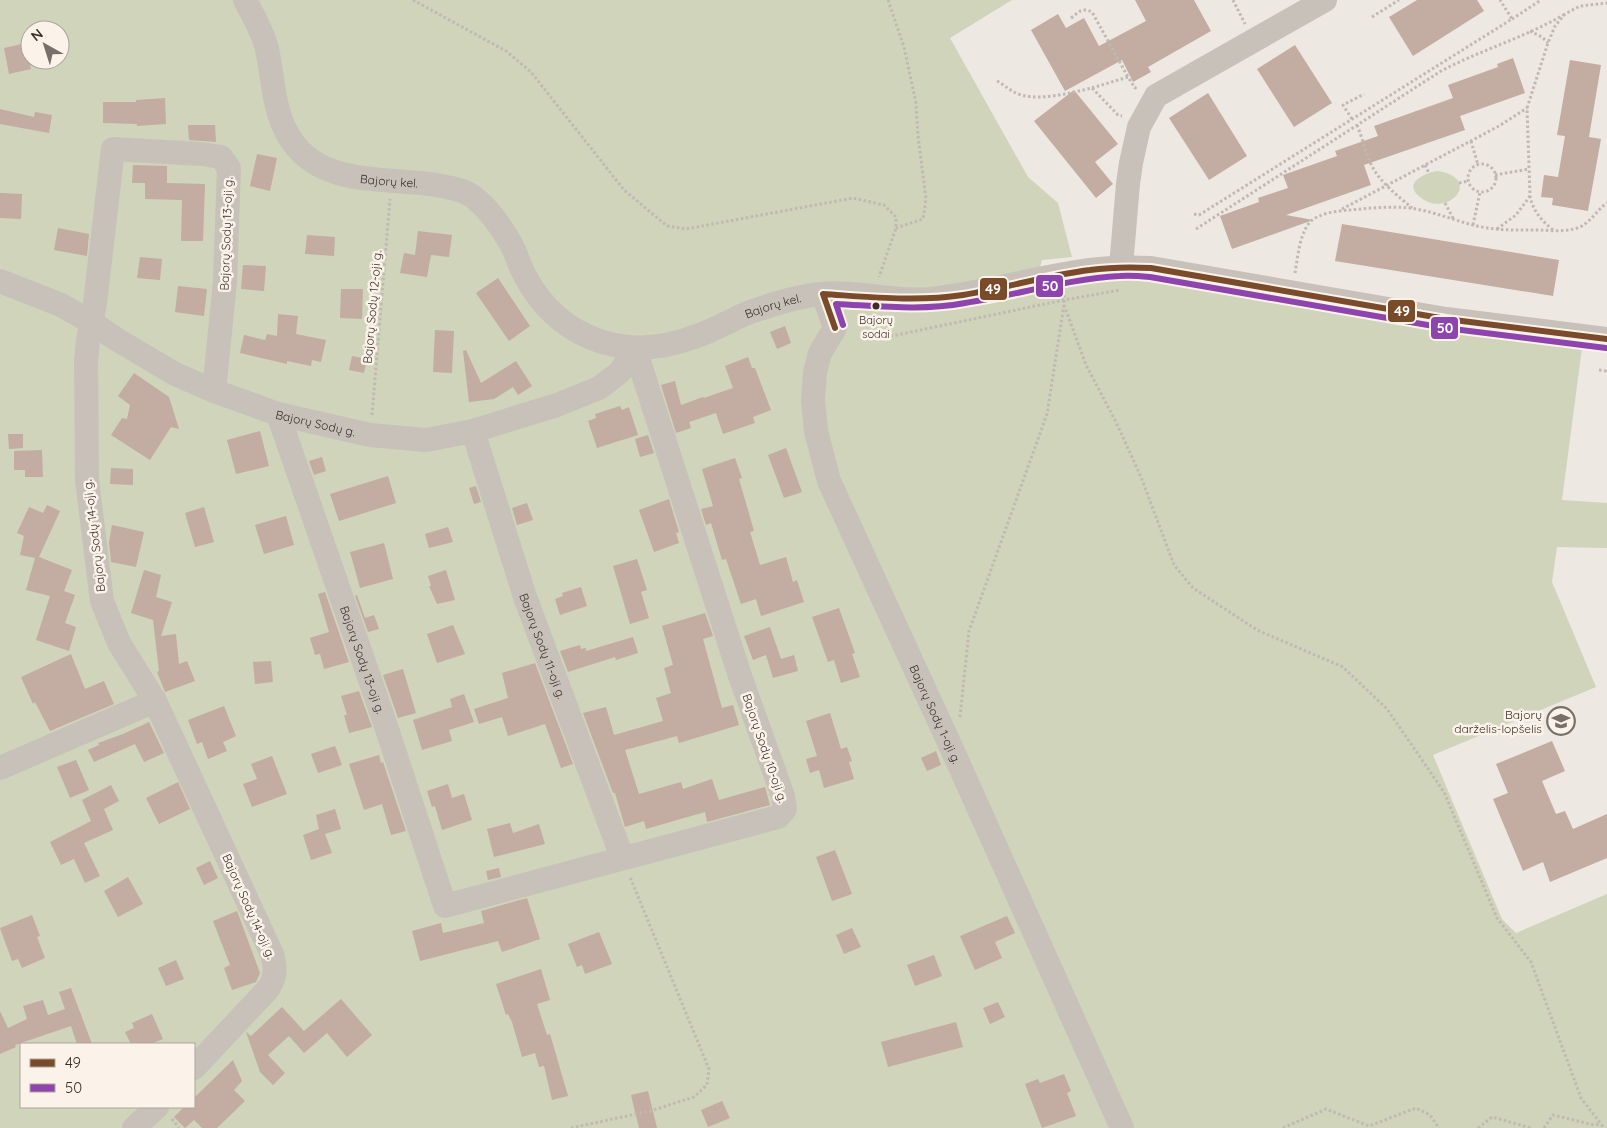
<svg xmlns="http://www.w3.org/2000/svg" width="1607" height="1128" viewBox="0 0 1607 1128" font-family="Quicksand,sans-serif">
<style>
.green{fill:#cfd4bb;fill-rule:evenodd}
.building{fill:#c3aca2}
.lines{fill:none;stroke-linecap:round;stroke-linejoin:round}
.path{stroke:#c0b9b3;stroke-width:3;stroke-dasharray:2.5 2.5;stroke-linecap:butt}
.minor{stroke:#c8c1ba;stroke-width:24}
.bus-1-casing{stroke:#fbf3e9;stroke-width:10}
.bus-2-casing{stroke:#fbf3e9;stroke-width:10}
.bus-1{stroke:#7a4b2a;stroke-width:6}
.bus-2{stroke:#8e44ad;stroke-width:6}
.bus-dot{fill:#392e28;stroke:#fbf3e9;stroke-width:2}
.labels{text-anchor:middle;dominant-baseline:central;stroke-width:5;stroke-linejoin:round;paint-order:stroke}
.bus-label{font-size:11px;fill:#392e28;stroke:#fbf3e9}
.street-label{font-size:12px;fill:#392e28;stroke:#fbf3e9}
.poi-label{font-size:12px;fill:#392e28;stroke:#fbf3e9;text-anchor:end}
.line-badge{stroke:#fbf3e9;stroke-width:2}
.badge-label{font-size:14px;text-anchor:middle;font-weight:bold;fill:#fff}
</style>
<rect width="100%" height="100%" fill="#eee8e2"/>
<g class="green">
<path d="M0,0H1012L950,38L1028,177L1058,203L1072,257L1042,260L1033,293L1126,277L1153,279L1371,320L1582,348L1562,500L1607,503V548L1557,547L1552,582L1596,687L1433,755L1502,919L1516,933L1607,894V1128H0ZM30,30H60V60H30ZM21,1044H194V1107H21Z"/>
<path d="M1437,171C1485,178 1447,220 1420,197C1402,183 1425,173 1437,171Z"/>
</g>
<g class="building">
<path d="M1135,0H1194L1211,31L1148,67L1151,72L1133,82L1122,60L1065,91L1031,30L1058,14L1066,28L1084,18L1099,46L1146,21Z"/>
<path d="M1417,0H1477L1484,11L1413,56L1389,17Z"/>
<path d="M26,43L31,69L9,74L4,48Z"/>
<path d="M1295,45L1332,103L1294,127L1257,69Z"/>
<path d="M1513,58L1525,93L1460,116L1465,130L1364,165L1371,185L1286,215L1313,220L1232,249L1220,216L1259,202L1258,198L1288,188L1283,175L1337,156L1335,151L1378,136L1374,126L1453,98L1448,85L1498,67L1497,64Z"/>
<path d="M1570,60L1601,65L1589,137L1601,139L1588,211L1552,205L1553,198L1541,197L1544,175L1558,177L1565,136L1557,135Z"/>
<path d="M1074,90L1118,144L1095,162L1113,184L1096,198L1034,121Z"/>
<path d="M1208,93L1247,156L1209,180L1169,118Z"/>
<path d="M165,98L166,124L137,126V124L103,123V102H136V100Z"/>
<path d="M0,109L34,117L35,112L52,115L49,133L0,124Z"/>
<path d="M188,125H215L216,142L189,140Z"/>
<path d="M257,154L277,158L270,191L250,186Z"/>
<path d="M133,165L167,166V183L205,184L203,241H181L182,200L145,199V183H132Z"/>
<path d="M0,193L22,194L21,219L0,218Z"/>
<path d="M1342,224L1559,260L1553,296L1335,261Z"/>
<path d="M58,228L89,234L87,256L54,250Z"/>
<path d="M418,231L452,235L449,257L431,255L427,277L400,273L404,253L415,255Z"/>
<path d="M307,235L335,237L334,256L305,254Z"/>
<path d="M140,257L162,259L160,280L137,278Z"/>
<path d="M243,265L266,266L264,291L241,289Z"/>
<path d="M498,278L530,326L509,341L476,293Z"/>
<path d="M178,286L207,289L204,316L175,312Z"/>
<path d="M341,289H363L362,319L340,318Z"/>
<path d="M278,314L298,316L296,334L326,340L321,362L312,360L311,366L287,361V364L240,353L244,335L265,340L267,334L277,336Z"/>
<path d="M785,326L791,343L777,349L770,332Z"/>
<path d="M435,330L454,331L452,373L433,372Z"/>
<path d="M466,350L481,383L516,361L532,386L518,395L513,387L494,399L469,402L463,351Z"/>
<path d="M352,356L367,359L364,373L349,370Z"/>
<path d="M748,357L752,368H755L771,410L753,417L755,423L723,434L716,413L689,422L691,428L676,433L661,385L675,381L681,405L703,397L704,398L733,388L725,366Z"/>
<path d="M134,373L169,397L179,429L171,427L150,460L111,435L122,418L127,419L130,405L118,396Z"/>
<path d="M620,406L622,410L629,407L638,435L597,448L588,421L596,418L595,414Z"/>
<path d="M260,431L269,466L236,474L227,440Z"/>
<path d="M8,434H23V448L9,449Z"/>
<path d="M648,435L654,453L640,457L635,439Z"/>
<path d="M786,448L802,492L784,498L768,455Z"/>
<path d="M42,450L43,477H25V470H14V451Z"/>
<path d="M322,457L326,471L314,475L309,461Z"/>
<path d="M735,458L742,478L739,479L754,531L750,532L760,565L786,557L793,582L797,580L804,602L761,616L756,599L741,604L726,559L722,560L711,523L706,525L701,509L713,506L702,469Z"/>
<path d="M111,468L133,469V485L110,484Z"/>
<path d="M388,476L396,503L339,521L330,494Z"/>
<path d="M476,486L481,502L474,504L469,488Z"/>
<path d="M669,499L679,532L676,533L679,543L654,552L639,510Z"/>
<path d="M527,503L533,520L517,525L512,508Z"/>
<path d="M47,505L60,511L39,557L72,570L64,591L75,595L65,623L76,627L69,651L36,640L50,596L26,590L35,558L20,555L24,536L17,533L29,507L43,513Z"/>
<path d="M204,507L214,542L195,547L185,513Z"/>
<path d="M286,516L294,545L264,554L255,525Z"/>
<path d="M112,525L144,532L136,567L111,562L109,542Z"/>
<path d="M448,527L453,542L429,548L425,534Z"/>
<path d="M384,543L393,579L360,588L350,552Z"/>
<path d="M637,559L647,590L641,592L649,618L630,624L613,566Z"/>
<path d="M144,570L161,575L156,597L172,602L161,636L176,634L179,664L187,661L195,681L165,692L157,672L159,671L153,620L131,613Z"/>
<path d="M446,570L455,600L437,604L429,586H431L428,576Z"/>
<path d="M581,587L587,606L560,615L555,599L563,596L562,593Z"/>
<path d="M325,592L349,662L324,669L320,654L315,655L310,638L329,632L318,594Z"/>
<path d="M357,595L365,618L374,615L379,629L368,632L355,596Z"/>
<path d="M839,608L855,653L852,654L860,677L841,683L834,660L828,662L812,617Z"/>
<path d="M705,613L713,636L703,639L722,708L733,705L739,725L679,743L677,736L625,750L639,794L681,782L683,789L712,779L719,800L765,787L770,805L707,822L705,812L646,829L644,821L625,827L615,793H613L583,713L606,707L614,735L663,721L656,698L671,693L664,668L673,665L662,626Z"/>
<path d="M453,625L465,654L437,663L427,634Z"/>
<path d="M770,627L781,659L794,655L798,671L773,678L766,655L753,660L744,636Z"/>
<path d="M633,637L638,653L616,660L615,657L568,672L560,651L580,645L581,649L586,648V651Z"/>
<path d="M71,654L85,689L104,681L114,704L50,731L35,702L33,704L21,677Z"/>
<path d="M271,661L273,682L255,684L253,662Z"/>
<path d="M535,663L573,764L561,768L545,724L508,736L502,717L479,724L474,709L508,698L502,673Z"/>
<path d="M403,669L416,713L398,718L383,675Z"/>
<path d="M359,691L372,727L349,733L344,715H347L341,696Z"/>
<path d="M464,694L474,722L449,730L452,741L422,750L413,720L452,707L450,699Z"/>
<path d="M224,706L236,736L223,742L227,751L208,759L202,742L197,744L188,720Z"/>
<path d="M830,713L841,749L847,747L852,761L849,762L854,779L824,788L819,770L810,773L806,759L817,756L806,721Z"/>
<path d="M149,722L164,753L144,762L135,744L94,762L88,750L99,745L98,743L123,734Z"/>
<path d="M1552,741L1565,771L1542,781L1556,814L1565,811L1573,829L1607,814V858L1550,882L1543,862L1523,871L1493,799L1508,793L1496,764Z"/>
<path d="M335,746L342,765L318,773L311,754Z"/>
<path d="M936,751L941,765L927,771L921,758Z"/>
<path d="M379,755L381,763L383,762L406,831L391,835L382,804L364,810L349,764Z"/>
<path d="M272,756L287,794L252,807L243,784L257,779L251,764Z"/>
<path d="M76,760L89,790L70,798L57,767Z"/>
<path d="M178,782L190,809L159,824L146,798Z"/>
<path d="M448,784L452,798L464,794L472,820L442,830L435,806L432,807L427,791Z"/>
<path d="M111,785L119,801L104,809L113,830L84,843L100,876L85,883L74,859L61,865L50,842L91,821L82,800Z"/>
<path d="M335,809L341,829L325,834L332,853L311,860L303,835L319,829L316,815Z"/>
<path d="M510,823L513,833L539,824L545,844L494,857L487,829Z"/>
<path d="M835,850L852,894L832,901L816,857Z"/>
<path d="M210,861L218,878L204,885L196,868Z"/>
<path d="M499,868L501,877L488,880L486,871Z"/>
<path d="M128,877L143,904L118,917L104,891Z"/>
<path d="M527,898L540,939L502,952L498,941L420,961L412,931L441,923L443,933L484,923L481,911Z"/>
<path d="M237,911L260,973L256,982L232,990L224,968L230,965L213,921Z"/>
<path d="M32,915L40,936L37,937L45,958L22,968L18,959L12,961L0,928Z"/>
<path d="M1007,916L1015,933L995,942L1002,958L975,970L960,936Z"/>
<path d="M852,928L861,947L844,954L836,935Z"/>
<path d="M599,932L612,964L585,974L582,965L577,967L568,944Z"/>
<path d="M934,955L942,976L915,986L907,965Z"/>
<path d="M176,960L184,979L166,986L158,968Z"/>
<path d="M541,969L550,1000L537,1004L547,1035L550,1034L568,1096L552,1100L544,1066L539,1067L535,1053L522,1057L512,1022L508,1014L506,1015L496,984Z"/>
<path d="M71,988L92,1044H77L71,1026L15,1045L16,1047L0,1054V1011L8,1028L27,1019L23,1006L43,1000L48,1015L65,1009L59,992Z"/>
<path d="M341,999L372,1035L347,1057L327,1033L304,1053L289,1036L268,1055L285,1073L273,1085L260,1072L246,1032L251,1036L282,1007L304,1031Z"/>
<path d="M998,1002L1005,1017L990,1024L983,1008Z"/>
<path d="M152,1014L163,1039L151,1044H131L125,1032L134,1028L132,1023Z"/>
<path d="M956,1022L963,1047L888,1067L881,1042Z"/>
<path d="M233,1060L242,1081L234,1090L245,1101L217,1128H202L194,1120L185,1128L174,1117L183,1108L182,1107H194V1098Z"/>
<path d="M1064,1074L1071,1091L1067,1093L1076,1116L1042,1128L1025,1084L1038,1079L1040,1083Z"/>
<path d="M648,1091L657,1128H639L631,1095Z"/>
<path d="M722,1101L730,1118L708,1127L701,1110Z"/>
</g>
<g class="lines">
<g class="path">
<path d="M413,0L506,51L531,72L624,190L667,226L686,229L853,198L884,205L896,217V228L879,277"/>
<path d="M888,0L904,47L916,103L918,136L926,199L923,219L896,228"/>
<path d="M1233,0L1245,24"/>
<path d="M1372,17L1399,0"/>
<path d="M1071,18C1079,12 1082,7 1092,12L1128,77"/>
<path d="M1512,19L1541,0"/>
<path d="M1530,31L1542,37L1548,43"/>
<path d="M997,81C1003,84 1008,89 1014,92C1034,103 1070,93 1092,88L1118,115L1122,116"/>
<path d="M1092,88L1128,77L1135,88L1137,87"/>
<path d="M1352,119L1343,105L1364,94"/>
<path d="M1357,125C1362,137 1365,150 1370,162C1378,181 1397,195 1412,208"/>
<path d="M1471,141L1478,165"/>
<circle cx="1482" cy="178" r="14"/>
<path d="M1425,165L1429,173"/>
<path d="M1495,175L1529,169"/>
<path d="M1459,183L1468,181"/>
<path d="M1445,203L1454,220"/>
<path d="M1342,209L1499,126L1527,108"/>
<path d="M1194,214L1199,215L1512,19L1500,0"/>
<path d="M1473,225L1480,192"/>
<path d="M1196,229L1441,71C1481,50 1526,37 1565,14"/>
<path d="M1497,229L1516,215L1530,196"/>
<path d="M1553,230C1541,220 1533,211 1530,196L1527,108L1548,43L1555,26L1565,14L1580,6L1607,3"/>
<path d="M1295,273C1298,257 1299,235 1310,222C1319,213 1337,211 1350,210C1370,208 1390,206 1410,208C1433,211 1455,221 1477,226C1498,231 1519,230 1541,230C1554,231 1570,232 1582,226C1592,220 1598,209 1607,203"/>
<path d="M1064,305L1086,365L1116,422L1141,477L1174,565L1193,588L1257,630L1343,667L1387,709L1444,792L1497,918L1531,962L1581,1098L1604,1128"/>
<path d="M879,329L887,337L1064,300L1120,290"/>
<path d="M1599,370L1607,371"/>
<path d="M372,415L390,199"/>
<path d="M960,717L969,631L1047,414L1064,305V294"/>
<path d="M172,1119L179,1128"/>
<path d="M571,1128L650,1111L694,1097L707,1085L709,1069L630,877"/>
<path d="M1283,1128L1326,1109L1369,1126L1416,1108L1430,1115L1439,1128"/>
<path d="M1478,1128L1492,1117L1531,1128"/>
<path d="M1544,1128L1553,1115L1594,1125L1601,1124"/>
</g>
<g class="minor">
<path id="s1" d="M245,0C253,15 261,29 266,45C274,77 272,113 292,141C323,187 387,177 436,185C451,188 465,189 477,200C490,211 502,228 511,244C516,253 519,264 524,274C536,297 554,318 577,331C615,352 654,352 694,337C712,331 728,322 745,314C769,305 795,297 820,294C857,290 894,303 931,299C985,293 1037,277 1090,270C1111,267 1131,267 1151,268L1446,319L1607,339"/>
<path d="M1121,267L1128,184L1131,163L1139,127L1156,96L1325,0"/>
<path id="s2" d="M0,281L61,305L91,322L116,339L175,374L214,391L278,414L370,435L426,440L473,431L557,405L599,388L620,372L635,349"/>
<path id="s3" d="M823,294L835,328L820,353L815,372L813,400L816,431L829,481L956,758L1122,1128"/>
<path id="s4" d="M278,414L385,723L445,906L778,817L785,809L783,796L740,676L635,349"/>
<path id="s5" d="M473,431L525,597L622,857"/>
<path d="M0,768L155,701"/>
<path d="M194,1068L268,989C276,977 276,968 272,954L155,701L119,643L102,601L87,480L86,361L88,341L95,303L113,149L201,154L221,157L229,168L225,282L214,391"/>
<path d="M134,1128L157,1107"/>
</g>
<defs>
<path id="bus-1" d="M835,328L823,294C870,297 917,302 963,295C1006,288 1048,275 1090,270C1111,267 1131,267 1151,268L1446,319L1607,339"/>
<path id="bus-2" d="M843,325L836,304C879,306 922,311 965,303C1017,295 1067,279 1120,276C1130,275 1140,276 1150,277L1445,328L1606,348"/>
</defs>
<use href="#bus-1" class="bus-1-casing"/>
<use href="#bus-2" class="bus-2-casing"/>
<use href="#bus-1" class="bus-1"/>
<use href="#bus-2" class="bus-2"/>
</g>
<defs>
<symbol id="school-ring" viewBox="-11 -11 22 22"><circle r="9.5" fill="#fbf3e9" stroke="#786f69" stroke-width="1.5"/><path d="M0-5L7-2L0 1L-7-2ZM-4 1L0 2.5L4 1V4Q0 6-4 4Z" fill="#786f69"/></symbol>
</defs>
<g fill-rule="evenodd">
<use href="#school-ring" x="1545" y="705" width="32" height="32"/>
</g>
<circle class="bus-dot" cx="876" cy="306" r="4.5"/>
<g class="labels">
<g class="bus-label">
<text x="876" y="320">Bajorų<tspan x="876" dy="14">sodai</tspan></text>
</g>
<g class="street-label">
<text stroke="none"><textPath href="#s1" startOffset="259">Bajorų kel.</textPath></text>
<text transform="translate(226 234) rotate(-88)">Bajorų Sodų 13-oji g.</text>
<text transform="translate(372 307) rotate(-85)">Bajorų Sodų 12-oji g.</text>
<text stroke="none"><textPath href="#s1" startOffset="724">Bajorų kel.</textPath></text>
<text stroke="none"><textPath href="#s2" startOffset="348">Bajorų Sodų g.</textPath></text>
<text transform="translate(94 536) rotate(-97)">Bajorų Sodų 14-oji g.</text>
<text stroke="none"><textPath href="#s5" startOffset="226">Bajorų Sodų 11-oji g.</textPath></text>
<text stroke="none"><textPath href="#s4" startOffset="260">Bajorų Sodų 13-oji g.</textPath></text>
<text stroke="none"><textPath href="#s3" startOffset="452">Bajorų Sodų 1-oji g.</textPath></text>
<text transform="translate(765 748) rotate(71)">Bajorų Sodų 10-oji g.</text>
<text transform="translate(249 906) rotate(66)">Bajorų Sodų 14-oji g.</text>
</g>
<g class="poi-label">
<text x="1542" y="714">Bajorų<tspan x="1542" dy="14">darželis-lopšelis</tspan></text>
</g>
</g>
<g class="line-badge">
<rect x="1035" y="274" width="29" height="24" rx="5" fill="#8e44ad"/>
<rect x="979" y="277" width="29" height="24" rx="5" fill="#7a4b2a"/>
<rect x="1387" y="299" width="29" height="24" rx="5" fill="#7a4b2a"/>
<rect x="1430" y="316" width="29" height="24" rx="5" fill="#8e44ad"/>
</g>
<g class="badge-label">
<text x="1050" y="291">50</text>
<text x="993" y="294">49</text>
<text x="1402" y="316">49</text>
<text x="1445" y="333">50</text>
</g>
<rect x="20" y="1043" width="175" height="65" fill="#fbf3e9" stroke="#ada49c"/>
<rect x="30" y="1059" width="25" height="8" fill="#7a4b2a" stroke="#ada49c"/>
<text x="65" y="1068" font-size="15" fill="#392e28">49</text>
<rect x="30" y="1084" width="25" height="8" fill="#8e44ad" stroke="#ada49c"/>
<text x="65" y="1093" font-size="15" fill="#392e28">50</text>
<g transform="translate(45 45) rotate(321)"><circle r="24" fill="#fbf3e9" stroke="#ada49c"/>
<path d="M0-4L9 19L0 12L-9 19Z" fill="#786f69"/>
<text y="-8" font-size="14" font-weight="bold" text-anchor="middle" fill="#392e28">N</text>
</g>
</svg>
